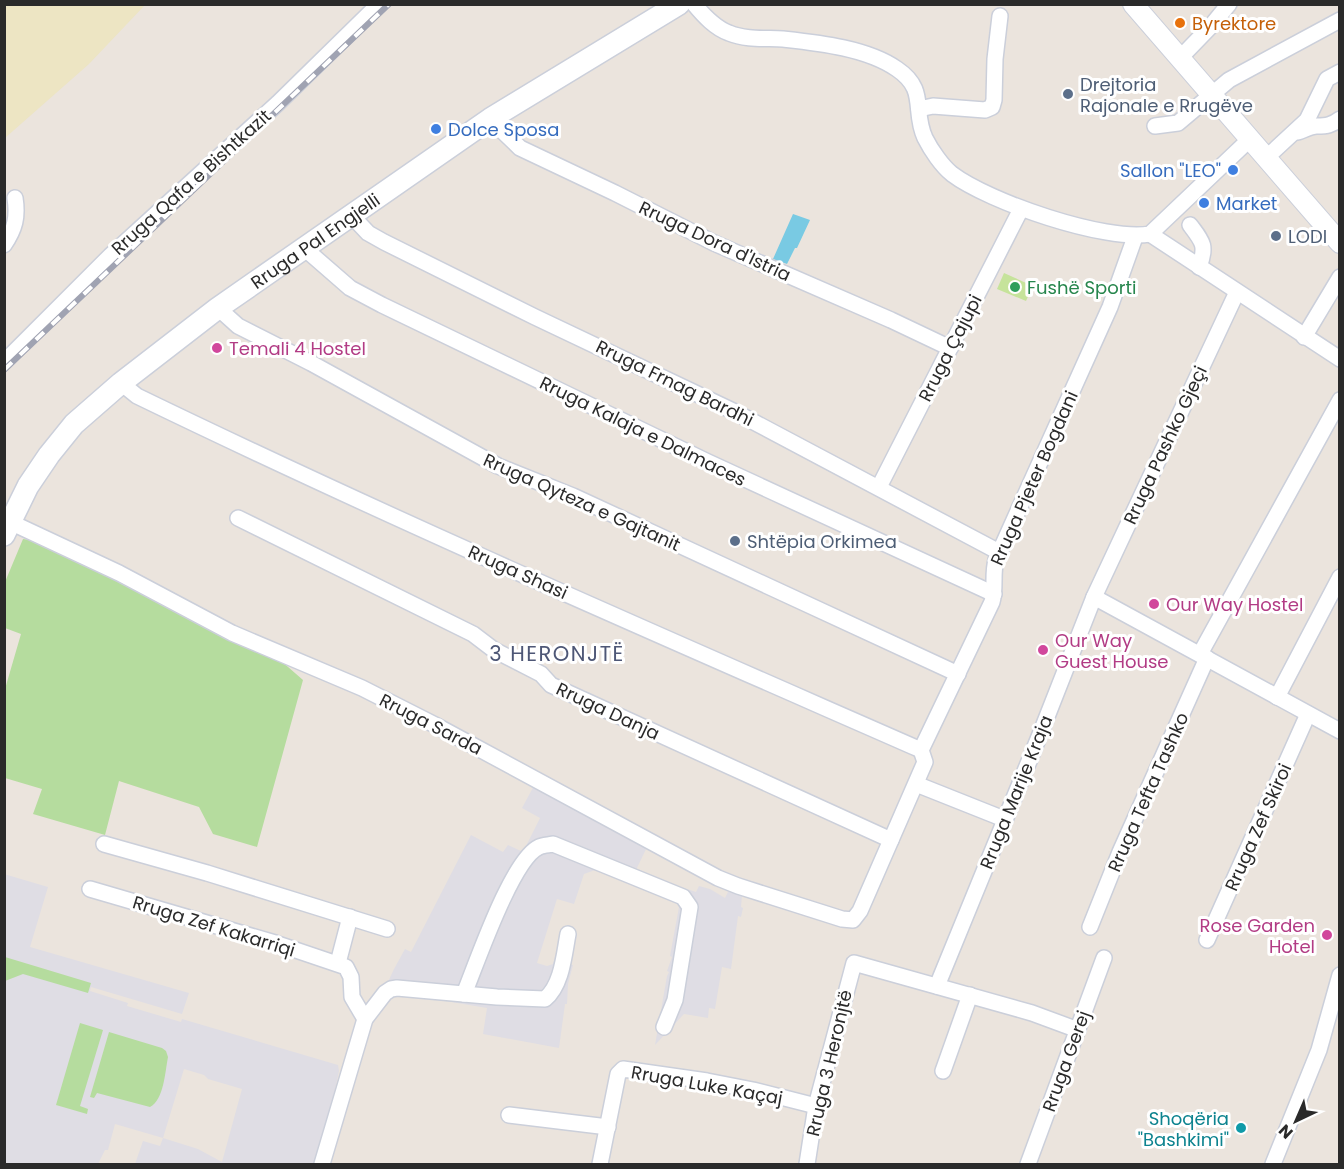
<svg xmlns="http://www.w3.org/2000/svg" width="1344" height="1169" viewBox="0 0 1344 1169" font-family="Poppins,sans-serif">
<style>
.industrial{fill:#dfdde4;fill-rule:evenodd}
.green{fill:#b5dc9e}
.sand{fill:#ede5c3}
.pitch{fill:#c6e39b}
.water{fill:#79cae3}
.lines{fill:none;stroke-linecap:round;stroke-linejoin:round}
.minor-casing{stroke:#cbcfda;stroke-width:18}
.tertiary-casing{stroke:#cbcfda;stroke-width:22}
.secondary-casing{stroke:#cbcfda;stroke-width:24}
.minor{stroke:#fff;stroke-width:15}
.tertiary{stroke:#fff;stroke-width:20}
.secondary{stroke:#fff;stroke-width:21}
.rail-casing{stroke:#a0a3b2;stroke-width:6}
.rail{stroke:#fff;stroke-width:4;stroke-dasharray:11;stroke-linecap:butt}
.food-dot{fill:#e8710a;stroke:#fff;stroke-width:2}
.service-dot{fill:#5c6f8a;stroke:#fff;stroke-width:2}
.shop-dot{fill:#3f7fe0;stroke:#fff;stroke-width:2}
.leisure-dot{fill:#2e9e5b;stroke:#fff;stroke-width:2}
.hotel-dot{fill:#d1479c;stroke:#fff;stroke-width:2}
.culture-dot{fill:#0f9aa8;stroke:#fff;stroke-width:2}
.labels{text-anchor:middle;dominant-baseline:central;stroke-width:6;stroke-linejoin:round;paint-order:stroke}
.food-label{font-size:18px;fill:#c56008;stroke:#fff;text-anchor:start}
.service-label{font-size:18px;fill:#4e5e75;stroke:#fff;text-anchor:start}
.shop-label{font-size:18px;fill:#366cbe;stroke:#fff;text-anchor:start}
.street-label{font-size:18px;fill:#2a2a2a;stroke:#fff}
.leisure-label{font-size:18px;fill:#27864d;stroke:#fff;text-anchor:start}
.hotel-label{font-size:18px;fill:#b23c85;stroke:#fff;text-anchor:start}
.culture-label{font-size:18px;fill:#0d838f;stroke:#fff;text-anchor:end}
.quarter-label{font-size:21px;letter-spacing:1.5px;fill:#4e5776;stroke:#fff}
</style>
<rect width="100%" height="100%" fill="#ebe4dd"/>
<g class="industrial">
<path d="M536,782L649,843L635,872L696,892L699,886L710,889L725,898L728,892H735L742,895L741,907L743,908L741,917L738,916L731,969L722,967L715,1009L709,1008L708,1018L684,1014L655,1045L667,976L669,972L667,971L672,957L670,956L679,907L676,901L654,889L595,870L584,874L574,904L557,899L537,963L547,966L553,964L563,928L569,930L565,965H573L568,984L567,1004H565L559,1048L483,1034L487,1008L397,993L386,1000L378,1014V1004L394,969L405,949L411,952L471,835L503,852L508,845L523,852L540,818L522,808Z"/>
<path d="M4,874L48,887L30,947L189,993L182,1014L91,987L90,991L128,1003L127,1006L181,1022L182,1019L338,1065L339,1071L328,1123L315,1164H135L143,1141L160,1146L163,1138L115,1124L108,1150H105L98,1164H5ZM184,1069L204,1075L208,1079L242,1089L222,1162L198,1149L163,1138Z"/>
</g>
<g class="green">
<path d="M23,539L45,542L280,660L303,680L257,847L213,834L199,807L119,781L105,835L33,814L42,789L5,778V689L21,634L5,628V582Z"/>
<path d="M5,957L91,983L88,993L23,974L5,981Z"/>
<path d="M80,1023L103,1030L80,1106L88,1109L87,1114L56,1105Z"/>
<path d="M109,1032L162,1048L166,1051L168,1057C165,1072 164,1100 150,1107L97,1093L94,1098L90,1097Z"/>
</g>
<path class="sand" d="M5,4H145V5L89,64L5,138Z"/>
<path class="pitch" d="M1004,273L1033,286L1026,301L997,289Z"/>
<path class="water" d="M793,214L810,220L797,248H795L787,264L773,259Z"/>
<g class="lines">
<defs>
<g id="minor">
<path d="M694,4C704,16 715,28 729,33C746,40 766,38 783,39C819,43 867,48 897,69C928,90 912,110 925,138C931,150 942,166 952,174C989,202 1106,242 1150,234L1250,139"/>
<path d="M1180,58L1211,26L1229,4"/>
<path d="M919,109L933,106L985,110L992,107L994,100L995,59L1000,16"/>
<path d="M490,119L520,148L615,193L714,243L891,320L950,348"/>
<path d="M1155,126L1178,123L1229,80L1340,20"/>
<path d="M1298,132C1304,130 1311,126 1317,126C1327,126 1332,125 1340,119"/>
<path d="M1266,158L1307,120L1327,79L1340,72"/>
<path d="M352,216L368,233L384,242L535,317L735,412L999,552"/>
<path d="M1190,225C1203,242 1207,246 1199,267"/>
<path d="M1150,234L1340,359"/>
<path d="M4,245C15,229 18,217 15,198"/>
<path d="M304,248L350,288L382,305L708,462L994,594"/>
<path d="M218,308L238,326L311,363L498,466L573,496L958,674"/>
<path d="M1304,337L1340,277"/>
<path d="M4,362L110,256L278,103L379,4"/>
<path d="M121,383L137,396C395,521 659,635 921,750"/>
<path d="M879,487L1021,209"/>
<path d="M238,518L473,634L494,650L541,674L551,685L891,840"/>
<path d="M10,522L119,573L232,633L362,688L435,725L718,878L738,886L842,919L853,920L860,911L925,762L921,750L992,602C996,588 992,574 996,560L1110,307L1135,237"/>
<path d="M1094,597L1340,731"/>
<path d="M1200,654L1340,400"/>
<path d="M1277,697L1340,577"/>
<path d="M916,784L1004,819"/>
<path d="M104,844L207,873L387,929"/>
<path d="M90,889L275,943L346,967L351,977L352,997L365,1019"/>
<path d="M1090,927L1120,852L1207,658"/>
<path d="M1207,940L1308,714"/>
<path d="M338,963L350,917"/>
<path d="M937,986L1041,732L1094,597L1237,292"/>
<path d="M464,994C476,965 512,859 539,847C543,845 549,845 553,844L683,897L690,907L675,1000L664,1027"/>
<path d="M943,1071L970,995"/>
<path d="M509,1115L608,1127"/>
<path d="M322,1164L365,1019L385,993L391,989L397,988L497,997L545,999C562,985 564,955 568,934"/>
<path d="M600,1164L618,1074L623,1069L707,1081L753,1090L816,1106"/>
<path d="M807,1164L816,1106L854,963L1032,1013L1078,1030"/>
<path d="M1028,1164L1104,958"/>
<path d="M1273,1164L1319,1050L1340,975"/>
</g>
<path id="tertiary" d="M1133,4L1340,243"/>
<g id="secondary">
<path id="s1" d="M4,535L28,486L49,455L74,424L121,383L218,308L490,119L679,4"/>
</g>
</defs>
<use href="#minor" class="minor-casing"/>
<use href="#tertiary" class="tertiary-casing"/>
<use href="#secondary" class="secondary-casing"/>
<use href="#minor" class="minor"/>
<use href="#tertiary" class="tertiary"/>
<use href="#secondary" class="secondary"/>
<defs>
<path id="rail" d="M4,370L389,4"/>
</defs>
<use href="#rail" class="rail-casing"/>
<use href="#rail" class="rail"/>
</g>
<circle class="food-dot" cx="1180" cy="23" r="6"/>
<g class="service-dot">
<circle cx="1068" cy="94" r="6"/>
<circle cx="1276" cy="236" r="6"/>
<circle cx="735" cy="541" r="6"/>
</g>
<g class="shop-dot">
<circle cx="436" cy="129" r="6"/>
<circle cx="1233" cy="170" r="6"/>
<circle cx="1204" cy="203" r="6"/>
</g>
<circle class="leisure-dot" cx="1015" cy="287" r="6"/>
<g class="hotel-dot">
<circle cx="217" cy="348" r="6"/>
<circle cx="1154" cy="604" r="6"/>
<circle cx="1043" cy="650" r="6"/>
<circle cx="1327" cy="935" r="6"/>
</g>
<circle class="culture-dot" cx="1241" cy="1128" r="6"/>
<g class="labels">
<g class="food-label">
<text x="1192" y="23">Byrektore</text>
</g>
<g class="service-label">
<text x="1080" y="84">Drejtoria<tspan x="1080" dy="21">Rajonale e Rrugëve</tspan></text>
<text x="1288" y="236">LODI</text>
<text x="747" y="541">Shtëpia Orkimea</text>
</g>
<g class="shop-label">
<text x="448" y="129">Dolce Sposa</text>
<text x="1221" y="170" text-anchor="end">Sallon "LEO"</text>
<text x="1216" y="203">Market</text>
</g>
<g class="street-label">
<text transform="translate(191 182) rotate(-42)">Rruga Qafa e Bishtkazit</text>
<text stroke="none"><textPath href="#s1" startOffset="435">Rruga Pal Engjelli</textPath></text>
<text transform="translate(715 241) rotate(25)">Rruga Dora d'Istria</text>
<text transform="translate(950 348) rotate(-63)">Rruga Çajupi</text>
<text transform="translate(675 383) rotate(26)">Rruga Frnag Bardhi</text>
<text transform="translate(643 431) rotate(26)">Rruga Kalaja e Dalmaces</text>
<text transform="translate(1165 445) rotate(-65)">Rruga Pashko Gjeçi</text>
<text transform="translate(1034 478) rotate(-66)">Rruga Pjeter Bogdani</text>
<text transform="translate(582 502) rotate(24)">Rruga Qyteza e Gajtanit</text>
<text transform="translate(518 572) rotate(24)">Rruga Shasi</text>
<text transform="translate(608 711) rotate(25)">Rruga Danja</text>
<text transform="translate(431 724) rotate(27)">Rruga Sarda</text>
<text transform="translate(1016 792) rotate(-68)">Rruga Marije Kraja</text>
<text transform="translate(1148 792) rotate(-66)">Rruga Tefta Tashko</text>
<text transform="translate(1258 827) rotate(-66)">Rruga Zef Skiroi</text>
<text transform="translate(214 926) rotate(17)">Rruga Zef Kakarriqi</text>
<text transform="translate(1066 1061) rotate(-70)">Rruga Gerej</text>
<text transform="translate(829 1063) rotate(-77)">Rruga 3 Heronjtë</text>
<text transform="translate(707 1085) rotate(10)">Rruga Luke Kaçaj</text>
</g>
<g class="leisure-label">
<text x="1027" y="287">Fushë Sporti</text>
</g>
<g class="hotel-label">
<text x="229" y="348">Temali 4 Hostel</text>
<text x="1166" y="604">Our Way Hostel</text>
<text x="1055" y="640">Our Way<tspan x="1055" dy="21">Guest House</tspan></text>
<text x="1315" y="925" text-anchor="end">Rose Garden<tspan x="1315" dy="21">Hotel</tspan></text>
</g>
<g class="culture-label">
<text x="1229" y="1118">Shoqëria<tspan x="1229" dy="21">"Bashkimi"</tspan></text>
</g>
<g class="quarter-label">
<text x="557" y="653">3 HERONJTË</text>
</g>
</g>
<rect width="1344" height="1169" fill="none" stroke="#2a2a2a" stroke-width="12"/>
<g transform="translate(1296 1121) rotate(224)" stroke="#ffffff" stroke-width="4.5" paint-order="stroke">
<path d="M0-4.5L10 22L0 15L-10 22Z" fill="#2a2a2a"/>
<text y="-9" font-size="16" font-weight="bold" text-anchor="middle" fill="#2a2a2a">N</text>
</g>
</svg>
